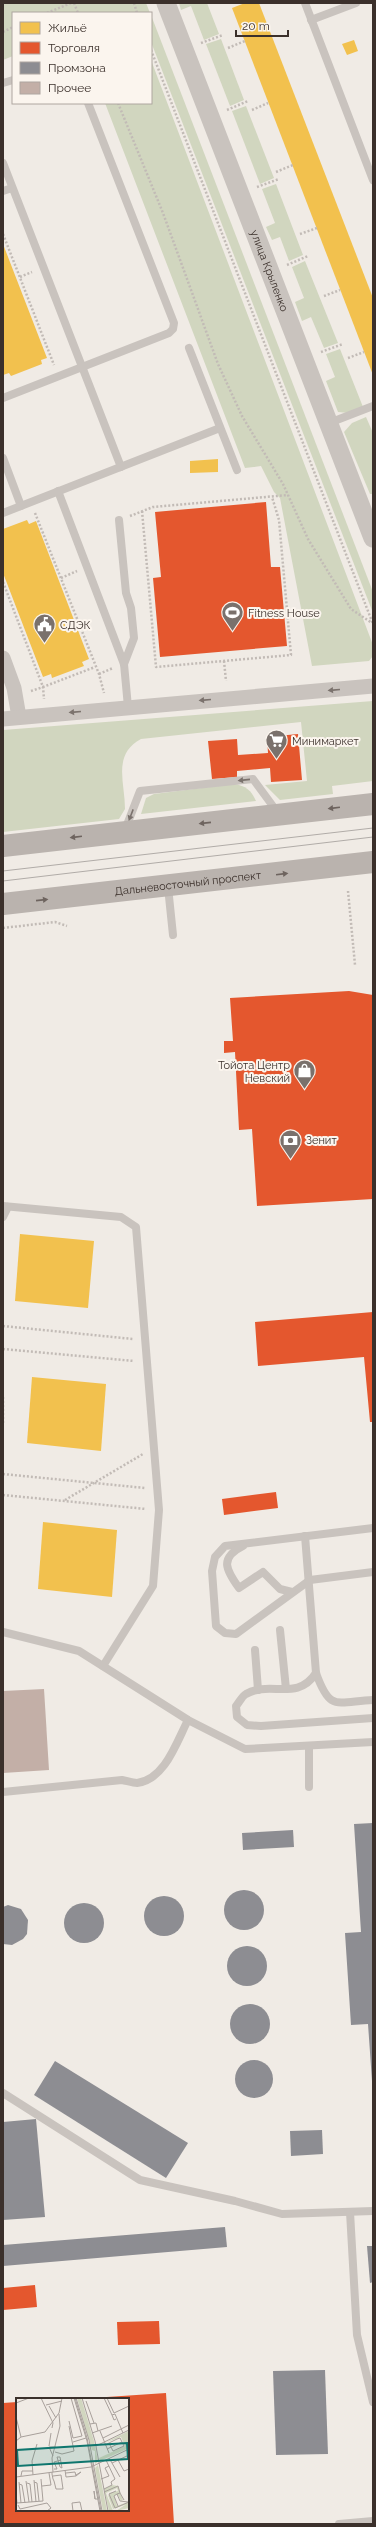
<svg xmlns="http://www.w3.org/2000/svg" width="376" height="2527" viewBox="0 0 376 2527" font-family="Raleway,sans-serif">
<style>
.green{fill:#d1d6bf}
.homes{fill:#f2c14e}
.shops{fill:#e4572e}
.industry{fill:#8d8d92}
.building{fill:#c3afa7}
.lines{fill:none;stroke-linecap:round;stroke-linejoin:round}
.path{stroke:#c2bbb6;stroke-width:2.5;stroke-dasharray:2 2;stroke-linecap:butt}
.service{stroke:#c9c3be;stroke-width:8}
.minor{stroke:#c9c3be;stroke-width:15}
.tertiary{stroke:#c9c3be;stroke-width:19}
.secondary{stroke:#bab3ae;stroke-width:22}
.tram{stroke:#b1aca8;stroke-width:1}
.oneway{fill:#7b726d}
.oneway2{fill:#6e645f}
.labels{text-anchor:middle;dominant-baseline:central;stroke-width:4;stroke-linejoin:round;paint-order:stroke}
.street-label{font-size:11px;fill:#3b302b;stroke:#fbf5ee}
.poi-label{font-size:11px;fill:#3b302b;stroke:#fbf5ee;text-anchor:start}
.inset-road{fill:none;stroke:#a8a09b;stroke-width:1}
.view{fill:#0f766e;fill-opacity:0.15;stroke:#0f766e;stroke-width:2}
.inset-edge{fill:none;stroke:#3b302b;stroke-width:2}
</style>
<rect width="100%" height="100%" fill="#f0ebe5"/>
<g class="green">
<path d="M3,3H146L150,13H13V56L3,60Z"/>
<path d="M179,3H207L219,34L204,40L191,6L181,10Z"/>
<path d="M151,15L373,592V613L151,42Z"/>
<path d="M221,39L244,100L230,106L206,44Z"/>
<path d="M151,60L373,645V656L369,661L312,666L280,498L274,492L261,466L245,468L105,103H151Z"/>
<path d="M246,106L274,178L260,184L232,111Z"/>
<path d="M276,184L303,255L289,261L280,237L272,240L266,227L275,223L262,189Z"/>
<path d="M305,261L338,343L324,348L311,317L302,321L295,302L304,298L292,267Z"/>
<path d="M340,349L363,407L349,413L338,412L326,381L335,377L326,354Z"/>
<path d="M366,417L373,433V494H370L344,432L352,423Z"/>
<path d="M373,701V781L332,786L333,794L280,800L265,785L307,781L301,722L141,739C112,755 125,782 125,809L119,819L3,832V730Z"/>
<path d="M234,784C246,786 251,790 256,801L141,814L146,798L154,794Z"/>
</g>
<g class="homes">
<path d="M245,3H259L373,298V375L232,8Z"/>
<path d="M354,40L358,51L347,55L342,44Z"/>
<path d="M3,244L47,358L41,360L42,364L11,376L9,373L3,375Z"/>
<path d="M218,459V472L190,473V461Z"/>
<path d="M27,520L29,524L36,521L89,659L82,662L84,666L52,678L51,674L43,677L3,573V529Z"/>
<path d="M20,1234L94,1241L88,1308L15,1301Z"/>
<path d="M32,1377L106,1384L101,1451L27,1443Z"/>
<path d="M43,1522L117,1530L112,1597L38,1589Z"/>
</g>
<g class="shops">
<path d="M266,502L271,567H280L287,646L160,657L153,578L161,577L155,512Z"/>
<path d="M298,734L302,780L271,782L270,768L237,771V777L212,779L208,741L237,739L238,755L268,753L267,737Z"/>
<path d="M349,991L373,995V1199L257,1206L252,1129L239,1130L235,1052L224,1053V1041H233L230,998Z"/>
<path d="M373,1312V1422H370L364,1357L258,1366L255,1322Z"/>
<path d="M276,1492L278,1508L224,1515L222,1499Z"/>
<path d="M35,2285L37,2307L3,2310V2288Z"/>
<path d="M159,2321L160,2344L118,2345L117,2322Z"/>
<path d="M166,2393L174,2524H3V2403L17,2402V2510H128V2399L92,2398Z"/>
</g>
<g class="industry">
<path d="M373,1823V2081H372L368,2024L351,2025L345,1933L361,1932L354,1824Z"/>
<path d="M293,1830L294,1847L243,1850L242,1833Z"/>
<circle cx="244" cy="1910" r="20"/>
<circle cx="164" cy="1916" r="20"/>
<circle cx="84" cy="1923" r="20"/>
<path d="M8,1905L21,1909L28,1920L27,1934L23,1939L12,1945L3,1944V1907Z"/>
<circle cx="247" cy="1966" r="20"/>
<circle cx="250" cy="2024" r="20"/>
<circle cx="254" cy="2079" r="19"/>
<path d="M55,2061L188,2143L166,2178L34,2095Z"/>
<path d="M36,2119L45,2217L3,2220V2122Z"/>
<path d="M322,2130L323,2154L291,2156L290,2131Z"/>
<path d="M225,2227L227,2247L3,2266V2245Z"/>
<path d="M367,2246H373V2282L370,2283Z"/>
<path d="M325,2370L328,2454L276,2455L273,2371Z"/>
</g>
<path class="building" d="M44,1689L49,1770L3,1773V1691Z"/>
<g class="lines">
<g class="path">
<path d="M74,3L78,13"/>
<path d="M134,3L137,13"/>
<path d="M47,13L71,3"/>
<path d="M3,32L13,27"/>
<path d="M201,43L223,35"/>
<path d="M228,48L245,41"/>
<path d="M151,50L373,624"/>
<path d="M118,103L163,213L218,364L242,416L283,484L308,539L351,609L372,623"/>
<path d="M227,110L248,101"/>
<path d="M252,110L268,103"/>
<path d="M276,172L293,165"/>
<path d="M257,187L279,179"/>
<path d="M3,234L54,365"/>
<path d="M300,234L317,228"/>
<path d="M287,265L308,256"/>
<path d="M20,277L32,272"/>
<path d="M324,296L340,290"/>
<path d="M321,352L343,344"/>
<path d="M348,358L364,352"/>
<path d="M142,511L156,667L291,655L279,520L272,497"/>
<path d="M35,513L99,674L104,693"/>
<path d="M130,516L153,507L288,495"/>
<path d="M61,578L77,571"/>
<path d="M3,582L43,687L95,667"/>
<path d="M224,661L226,681"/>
<path d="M99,674L113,668"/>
<path d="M31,691L43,687L44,699"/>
<path d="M348,891L355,965"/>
<path d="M3,928L55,922L67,926"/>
<path d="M3,1326L133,1339"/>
<path d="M3,1349L134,1361"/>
<path d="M3,1397V1425"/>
<path d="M3,1474L145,1488"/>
<path d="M3,1495L146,1509"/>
<path d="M65,1500L143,1454"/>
</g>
<g class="service">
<path d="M305,3L373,180"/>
<path d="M311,20L356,3"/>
<path d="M3,83L13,80"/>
<path d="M3,163L121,467"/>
<path d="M3,191L12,188"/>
<path d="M189,348L237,470"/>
<path d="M3,398L169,333L173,329L174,323L88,103"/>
<path d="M329,423L373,406"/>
<path d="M3,458L21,506"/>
<path d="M58,491L124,664L128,707"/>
<path d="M3,513L220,428"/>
<path d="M119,520L126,593L131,608L134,638L124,664"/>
<path d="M125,830L140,791L253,779L278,813"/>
<path d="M168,887L173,935"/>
<path d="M3,1206L121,1217L136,1227L159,1510L153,1586L103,1666"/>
<path d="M3,1217L8,1207"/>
<path d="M373,1528L225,1546L215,1557L212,1571L216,1626L225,1633L236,1634L310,1580L373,1572"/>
<path d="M305,1536L316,1673C330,1712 336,1702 373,1700"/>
<path d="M243,1546C219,1558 226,1570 239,1588L263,1572L280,1589L292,1592"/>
<path d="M280,1630L286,1689"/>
<path d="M3,1632L79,1651L188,1720L245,1749L373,1742"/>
<path d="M255,1650L258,1690"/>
<path d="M316,1673C297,1702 270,1680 246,1694C242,1696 239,1703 236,1706L237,1717L247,1725L261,1726L373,1718"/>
<path d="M309,1746V1787"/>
<path d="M3,1792L122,1780C127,1781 133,1783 137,1783C165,1780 177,1741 188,1720"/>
<path d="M3,2093L140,2180L235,2201L282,2214L373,2211"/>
<path d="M350,2212L357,2335L373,2402"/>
<path d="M339,2524L373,2521"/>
</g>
<g class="minor">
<path d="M3,658L14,688L19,717"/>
<path d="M3,719L373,686"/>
</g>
<path class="tertiary" id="s1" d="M166,3L373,538"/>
<g class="secondary">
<path d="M3,846L373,804"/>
<path id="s2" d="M3,904L373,862"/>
</g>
<g class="tram">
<path d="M3,871L373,828"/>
<path d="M3,881L373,837"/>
</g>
</g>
<defs><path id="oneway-solid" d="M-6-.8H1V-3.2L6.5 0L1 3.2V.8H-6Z"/></defs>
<g class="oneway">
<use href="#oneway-solid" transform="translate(334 690) rotate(175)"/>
<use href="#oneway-solid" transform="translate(205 700) rotate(175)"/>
<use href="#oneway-solid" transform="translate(75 712) rotate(175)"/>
<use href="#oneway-solid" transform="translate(244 780) rotate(174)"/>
<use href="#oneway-solid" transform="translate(131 815) rotate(111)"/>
</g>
<g class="oneway2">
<use href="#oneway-solid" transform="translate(334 808) rotate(173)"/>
<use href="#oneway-solid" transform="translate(205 823) rotate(174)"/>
<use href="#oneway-solid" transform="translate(76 837) rotate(173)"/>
<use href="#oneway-solid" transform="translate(282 874) rotate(-7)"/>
<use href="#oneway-solid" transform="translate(42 900) rotate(-6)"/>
</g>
<defs>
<symbol id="stadium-pin" viewBox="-11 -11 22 30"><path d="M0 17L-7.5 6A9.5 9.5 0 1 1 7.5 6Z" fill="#7a716c" stroke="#fbf5ee"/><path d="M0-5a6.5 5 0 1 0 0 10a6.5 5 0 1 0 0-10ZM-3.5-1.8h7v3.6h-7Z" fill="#fff"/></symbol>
<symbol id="civic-pin" viewBox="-11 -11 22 30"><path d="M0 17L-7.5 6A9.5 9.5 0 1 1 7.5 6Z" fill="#7a716c" stroke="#fbf5ee"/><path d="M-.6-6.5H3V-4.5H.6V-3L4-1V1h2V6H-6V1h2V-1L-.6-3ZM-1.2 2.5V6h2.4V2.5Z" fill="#fff"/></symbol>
<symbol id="supermarket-pin" viewBox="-11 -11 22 30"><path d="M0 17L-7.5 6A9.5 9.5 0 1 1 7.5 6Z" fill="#7a716c" stroke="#fbf5ee"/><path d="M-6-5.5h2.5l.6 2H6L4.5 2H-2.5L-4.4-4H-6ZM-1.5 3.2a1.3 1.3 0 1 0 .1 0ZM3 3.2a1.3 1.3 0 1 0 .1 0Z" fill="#fff"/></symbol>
<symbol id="shop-pin" viewBox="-11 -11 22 30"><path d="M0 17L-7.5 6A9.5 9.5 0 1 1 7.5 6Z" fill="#7a716c" stroke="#fbf5ee"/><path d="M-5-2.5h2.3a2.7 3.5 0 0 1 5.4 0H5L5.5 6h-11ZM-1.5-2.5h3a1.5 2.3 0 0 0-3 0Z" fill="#fff"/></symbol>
<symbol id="bank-pin" viewBox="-11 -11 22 30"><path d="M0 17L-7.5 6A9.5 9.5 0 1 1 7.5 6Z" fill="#7a716c" stroke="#fbf5ee"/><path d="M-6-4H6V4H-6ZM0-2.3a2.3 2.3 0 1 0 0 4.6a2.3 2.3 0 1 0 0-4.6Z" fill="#fff"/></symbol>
</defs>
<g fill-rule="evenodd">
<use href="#stadium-pin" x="220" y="600" width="25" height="34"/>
<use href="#civic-pin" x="32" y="612" width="25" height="34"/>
<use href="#supermarket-pin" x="264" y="728" width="25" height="34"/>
<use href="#shop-pin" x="292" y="1058" width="25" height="34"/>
<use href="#bank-pin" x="278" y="1128" width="25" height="34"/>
</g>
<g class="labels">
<g class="street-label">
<text stroke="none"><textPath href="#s1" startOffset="287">улица Крыленко</textPath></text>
<text stroke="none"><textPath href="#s2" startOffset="186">Дальневосточный проспект</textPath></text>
</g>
<g class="poi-label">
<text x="248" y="613">Fitness House</text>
<text x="60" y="625">СДЭК</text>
<text x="292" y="741">Минимаркет</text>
<text x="290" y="1065" text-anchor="end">Тойота Центр<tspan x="290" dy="13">Невский</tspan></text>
<text x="306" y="1140">Зенит</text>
</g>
</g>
<g transform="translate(16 2398)">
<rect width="113" height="113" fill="#f0ebe5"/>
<path d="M61,0H65L78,43L82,64L79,66V53L76,52ZM113,33V50L84,63L83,60L109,48L105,39L88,45ZM82,67L91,113H87L79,70ZM96,87L102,88L107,102L105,103L102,97H98L101,108L112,104L113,110L100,113L109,107L97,111L92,97L94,98L93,95L102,93L101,90L90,95L97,113H93L88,91Z" fill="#d1d6bf"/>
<path class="inset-road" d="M25,0L37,25L36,30M58,0L71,43L84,113M59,0L71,40L85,113M60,0L73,42L86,113M66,0L79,43L92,113M88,0L96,17M91,0L98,15L113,8M70,3L78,25M0,5L13,0M30,7L46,3M33,8L40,20M0,19L5,39M100,21L98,22L96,17L99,16L107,35M53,23L57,40L66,38L55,0M74,26L80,25L82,33M84,33L93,55M76,35L96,28M87,40L113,27M0,43L5,39L29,34L43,15L46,0M57,44L70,40M89,47L101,41L104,40L108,48L97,53L93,45M33,48L35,35M80,48L113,32M91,51L106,44M39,54L46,56L58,53L53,28M37,58L33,49H40M41,59H44L46,70L44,69ZM93,60L96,65L113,57M102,62L108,73L113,71M96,65L104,79M38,71H41L38,64L45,62M49,72L50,79L60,78L59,74L50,75M36,74V76L37,81L38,83L40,91H47L45,77L37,78M37,74L36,60L44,28L43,16M17,77L16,63L21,46M60,77L65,74L60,78M5,78L6,73H17M0,79L75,69L113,51M85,81L93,78L89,70L93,68M18,82L20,104M10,83L13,104M3,84L5,105M18,84L21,85L23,103M11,85L14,86L16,104M3,86L6,87L9,105M26,88L35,87L33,75M88,91L96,87L95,84L99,81L90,62M100,93L93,96L99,110L113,104M88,94L102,88L104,95M0,96L1,105L27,103L25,81M101,96L98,98L102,108M79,101L78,93L79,101H82M108,102L104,95L101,96L104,103L112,104M2,107L4,111L31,105L35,110L31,113M57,113L56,105L64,104L66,113"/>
<path class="view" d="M111,45L112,61L2,68L1,52Z"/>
<rect width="113" height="113" class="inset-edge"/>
</g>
<rect width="376" height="2527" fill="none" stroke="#3b302b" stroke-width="8"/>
<rect x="12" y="12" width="140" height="92" fill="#fbf5ee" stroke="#aea6a0"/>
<rect x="20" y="22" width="20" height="12" fill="#f2c14e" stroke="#aea6a0"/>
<text x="48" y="32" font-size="12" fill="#3b302b">Жильё</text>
<rect x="20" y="42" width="20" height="12" fill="#e4572e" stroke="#aea6a0"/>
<text x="48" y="52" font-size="12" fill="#3b302b">Торговля</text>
<rect x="20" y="62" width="20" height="12" fill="#8d8d92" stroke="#aea6a0"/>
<text x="48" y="72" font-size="12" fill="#3b302b">Промзона</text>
<rect x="20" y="82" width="20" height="12" fill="#c3afa7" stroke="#aea6a0"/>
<text x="48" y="92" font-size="12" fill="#3b302b">Прочее</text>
<path d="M236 30v6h52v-6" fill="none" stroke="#3b302b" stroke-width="2"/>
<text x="242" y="30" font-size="12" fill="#3b302b" stroke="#fbf5ee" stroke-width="3" paint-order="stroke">20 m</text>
</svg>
